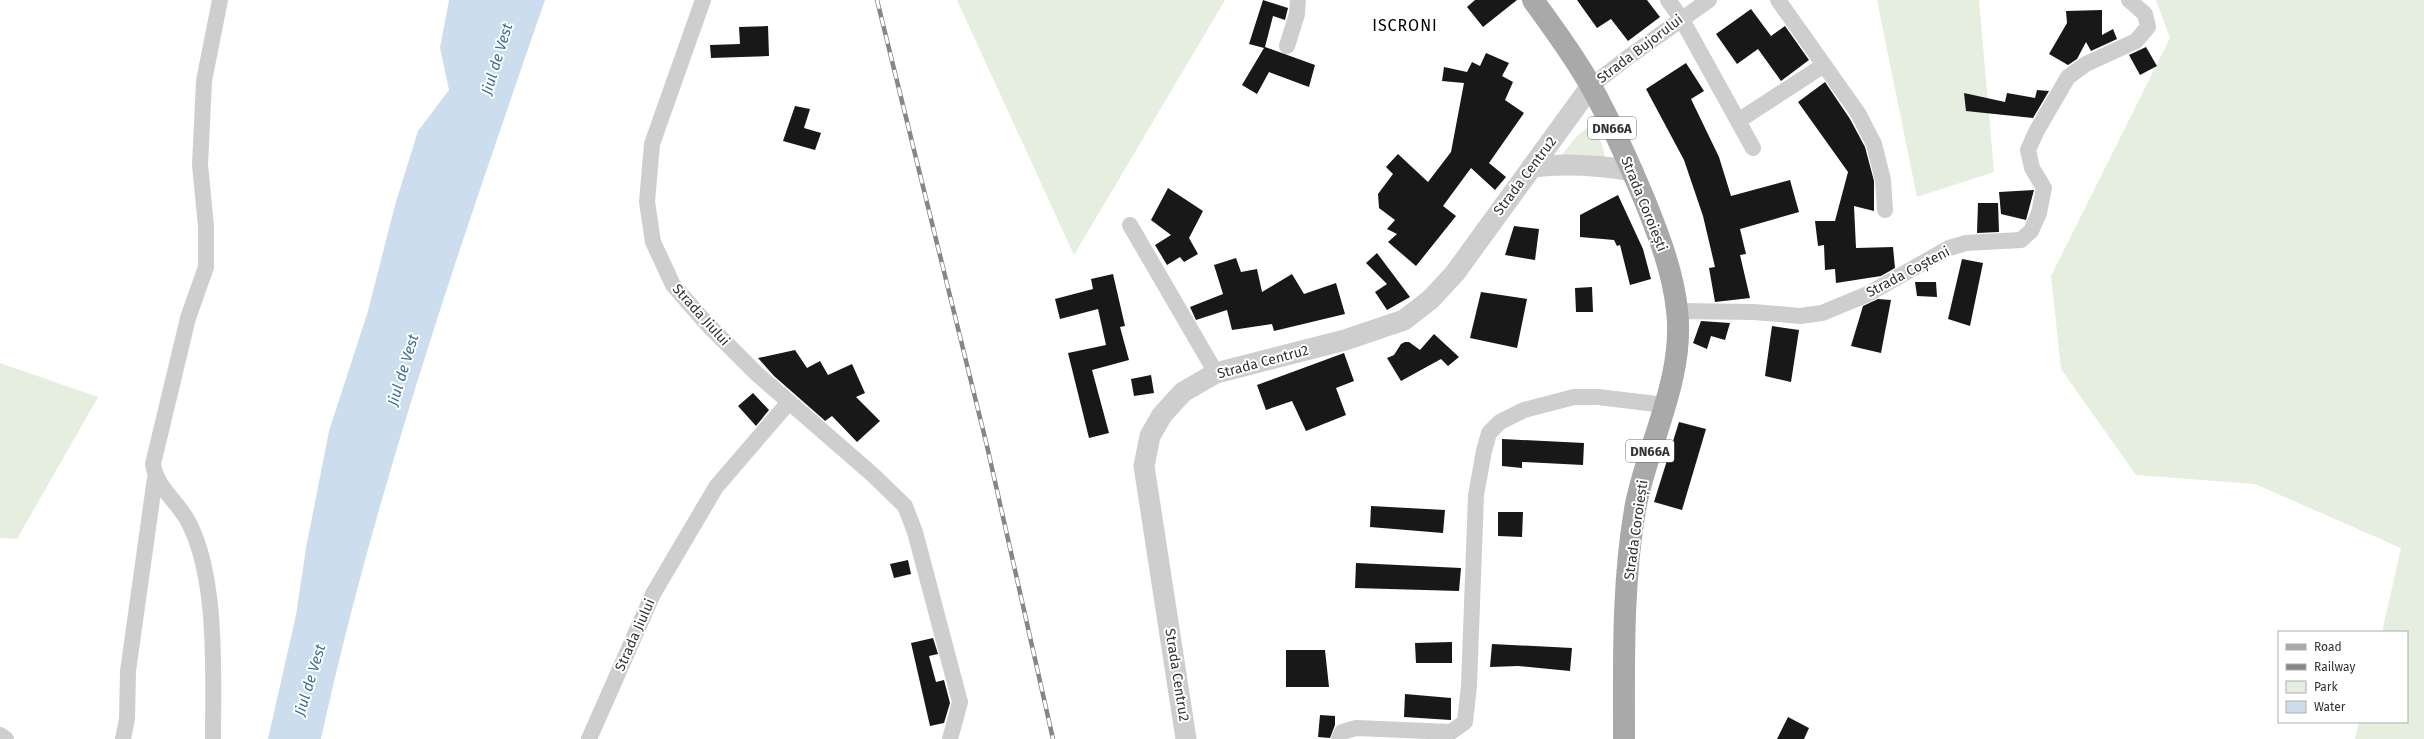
<svg xmlns="http://www.w3.org/2000/svg" width="2424" height="739" viewBox="0 0 2424 739" font-family="'Fira Sans',sans-serif">
<style>
.green{fill:#e6eee0}
.water{fill:#ccdeed}
.building{fill:#181818}
.lines{fill:none;stroke-linecap:round;stroke-linejoin:round}
.minor{stroke:#cecece;stroke-width:16}
.tertiary{stroke:#cecece;stroke-width:21}
.primary{stroke:#a9a9a9;stroke-width:22}
.rail-casing{stroke:#868686;stroke-width:4.5}
.rail{stroke:#fff;stroke-width:3;stroke-dasharray:9;stroke-linecap:butt}
.labels{text-anchor:middle;dominant-baseline:central;stroke-width:4;stroke-linejoin:round;paint-order:stroke}
.shield{fill:#fff;stroke:#6f6f6f;stroke-width:1}
.shield-label{font-size:13px;font-weight:bold;fill:#313131}
.street-label{font-size:14px;fill:#313131;stroke:#fff}
.water-label{font-size:15px;font-style:italic;fill:#3d6c95;stroke:#fff}
.quarter-label{font-size:16px;letter-spacing:1px;fill:#000;stroke:#fff}
</style>
<rect width="100%" height="100%" fill="#fff"/>
<g class="green">
<path d="M957,0H1225L1074,255Z"/>
<path d="M1877,0H1979L1994,172L1917,197Z"/>
<path d="M2156,0H2424V739H2355L2359,722H2407V632H2382L2401,548L2255,484L2136,475L2061,369L2051,276L2170,38Z"/>
<path d="M1589,126C1599,132 1604,149 1606,161L1561,156L1576,137Z"/>
<path d="M0,363L98,397L17,539L0,538Z"/>
</g>
<path class="water" d="M449,0H545C461,243 376,487 321,739H268L296,615L306,548L329,431L368,311L395,205L418,131L449,90L440,48Z"/>
<g class="building">
<path d="M1263,0L1288,8L1285,20L1273,16L1265,47L1315,65L1309,87L1269,72L1257,94L1242,85L1264,48L1249,44Z"/>
<path d="M1475,0H1517L1483,27L1467,7Z"/>
<path d="M1577,0H1647L1660,17L1628,41L1611,19L1597,28Z"/>
<path d="M1751,9L1771,36L1785,26L1809,60L1781,81L1758,49L1737,64L1716,34Z"/>
<path d="M2102,10V35L2113,29L2117,39L2091,51L2086,42L2077,59L2068,65L2049,54L2067,23L2066,11Z"/>
<path d="M768,26L769,56L711,58L710,45L740,44L739,27Z"/>
<path d="M2146,47L2157,66L2140,75L2129,55Z"/>
<path d="M1486,53L1509,63L1502,76L1513,82L1505,100L1524,113L1489,163L1506,177L1495,190L1471,168L1443,206L1456,216L1416,266L1388,242L1397,234L1387,229L1395,220L1379,208L1378,194L1393,174L1386,167L1398,154L1428,182L1451,152L1464,83L1442,81L1444,67L1467,72L1472,62L1480,66Z"/>
<path d="M1686,63L1704,91L1691,99L1719,157L1731,196L1790,180L1799,212L1740,229L1746,254L1740,255L1750,298L1715,302L1709,268L1715,267L1703,216L1684,160L1646,89Z"/>
<path d="M1825,82L1850,119L1865,147L1874,181V211L1854,206L1856,248L1893,247L1895,268L1881,276L1836,283L1835,269L1825,270L1824,245L1818,246L1815,221H1835L1848,172L1798,102Z"/>
<path d="M2037,90L2049,91L2033,118L1966,111L1964,93L2005,102L2007,93L2035,98Z"/>
<path d="M795,106L810,109L804,128L821,133L815,150L783,141Z"/>
<path d="M1168,188L1203,211L1189,238L1198,254L1184,262L1180,257L1167,265L1155,245L1171,235L1151,220Z"/>
<path d="M2034,190L2026,220L2001,214L1999,192Z"/>
<path d="M1618,195L1643,249L1651,279L1630,285L1620,245L1617,246L1614,240L1580,237V215Z"/>
<path d="M1978,203H1998L1999,232L1977,233Z"/>
<path d="M1514,226L1539,229L1535,260L1505,255Z"/>
<path d="M1377,253L1410,297L1387,310L1375,292L1387,284L1366,263Z"/>
<path d="M1236,258L1241,272L1257,269L1262,292L1292,274L1304,294L1336,283L1345,314L1274,331L1272,324L1232,330L1227,310L1196,320L1190,307L1223,294L1214,265Z"/>
<path d="M1962,259L1983,263L1970,326L1948,319Z"/>
<path d="M1113,274L1125,326L1120,327L1129,360L1092,370L1109,433L1089,438L1068,353L1106,345L1098,309L1060,319L1055,299L1093,289L1091,279Z"/>
<path d="M1915,282H1936L1937,297L1917,296Z"/>
<path d="M1592,287L1593,312H1576L1575,288Z"/>
<path d="M1481,292L1527,299L1517,348L1470,338Z"/>
<path d="M1878,299L1891,300L1881,353L1851,346L1863,306Z"/>
<path d="M1701,321L1730,323L1725,340L1711,336L1707,349L1693,343Z"/>
<path d="M1772,326L1799,330L1791,382L1765,376Z"/>
<path d="M1434,334L1459,357L1448,366L1441,359L1401,381L1387,358L1394,355L1401,344L1405,342H1409L1420,350Z"/>
<path d="M795,350L807,368L820,361L828,375L852,364L865,393L856,397L880,421L857,442L832,416L825,421L823,419L774,376L758,358Z"/>
<path d="M1344,353L1354,381L1336,388L1346,415L1306,431L1292,401L1266,410L1257,385Z"/>
<path d="M1151,375L1154,393L1134,396L1131,379Z"/>
<path d="M753,393L769,410L756,426L738,406Z"/>
<path d="M1679,422L1706,429L1682,510L1654,502Z"/>
<path d="M1502,439L1584,443L1583,465L1522,462V468L1502,466Z"/>
<path d="M1371,506L1445,510L1443,533L1370,527Z"/>
<path d="M1498,512H1523L1522,537L1498,536Z"/>
<path d="M908,560L911,574L894,578L890,564Z"/>
<path d="M1356,563L1461,568L1459,591L1355,588Z"/>
<path d="M933,638L938,654L929,656L936,682L944,680L950,703L944,723L930,726L911,643Z"/>
<path d="M1452,642V663H1416L1415,643Z"/>
<path d="M1492,644L1572,648L1570,671L1518,666L1490,667Z"/>
<path d="M1286,650H1325L1329,687H1286Z"/>
<path d="M1405,694L1451,698V720L1404,717Z"/>
<path d="M1320,715L1335,716V725L1330,738L1318,737Z"/>
<path d="M1788,717L1809,728L1804,739H1777Z"/>
</g>
<g class="lines">
<g class="minor">
<path d="M703,0L652,144L647,202L653,242L673,285L707,324L757,374L873,475L905,506L915,532L960,702L950,739"/>
<path d="M1668,0L1681,18L1753,148"/>
<path d="M1778,0L1858,113L1874,144L1883,180L1885,210"/>
<path d="M1287,46L1297,14L1298,0"/>
<path d="M1591,86L1627,58L1709,0"/>
<path d="M1738,121L1824,65"/>
<path d="M1130,225L1216,373"/>
<path d="M1677,311L1754,312L1800,316L1822,313L1868,294L1949,248L1966,243L2021,240L2031,231L2039,213L2044,188L2032,168L2028,150L2036,132L2068,77L2086,64L2136,41L2148,27L2145,14L2129,0"/>
<path d="M0,735L6,739"/>
<path d="M123,739L127,719L128,671L155,478"/>
<path d="M213,739C213,675 218,580 189,523C178,501 157,489 153,464L188,318L206,267V226L200,165L204,81L220,0"/>
<path d="M589,739L653,594L716,487L789,402"/>
<path d="M1339,739L1342,732L1356,728L1451,732L1465,722L1469,686L1476,495L1484,451L1489,433L1500,422L1524,410L1574,397H1598L1665,405"/>
</g>
<g class="tertiary">
<path d="M1532,167C1567,163 1598,165 1633,171"/>
<path d="M1186,739L1144,466L1150,436L1162,415L1183,392L1216,373L1345,340L1404,320L1431,299L1455,273L1591,86"/>
</g>
<path class="primary" d="M1533,0C1553,28 1575,57 1592,88C1612,124 1629,163 1645,201C1659,236 1673,272 1677,310C1685,376 1649,441 1636,504C1622,581 1624,662 1624,739"/>
<defs>
<path id="rail" d="M877,0L987,446L1053,739"/>
</defs>
<use href="#rail" class="rail-casing"/>
<use href="#rail" class="rail"/>
</g>
<g class="labels">
<g class="shield">
<rect x="1588" y="117" width="48" height="22" rx="3"/>
<rect x="1626" y="440" width="48" height="22" rx="3"/>
</g>
<g class="shield-label">
<text x="1612" y="128">DN66A</text>
<text x="1650" y="451">DN66A</text>
</g>
<g class="street-label">
<text transform="translate(1640 49) rotate(-37)">Strada Bujorului</text>
<text transform="translate(1525 176) rotate(-53)">Strada Centru2</text>
<text transform="translate(1644 204) rotate(68)">Strada Coroiești</text>
<text transform="translate(1908 272) rotate(-28)">Strada Coșteni</text>
<text transform="translate(701 315) rotate(48)">Strada Jiului</text>
<text transform="translate(1263 362) rotate(-15)">Strada Centru2</text>
<text transform="translate(1636 530) rotate(-82)">Strada Coroiești</text>
<text transform="translate(635 635) rotate(-66)">Strada Jiului</text>
<text transform="translate(1177 675) rotate(81)">Strada Centru2</text>
</g>
<g class="water-label">
<text transform="translate(497 59) rotate(-73)">Jiul de Vest</text>
<text transform="translate(403 370) rotate(-73)">Jiul de Vest</text>
<text transform="translate(310 680) rotate(-73)">Jiul de Vest</text>
</g>
<g class="quarter-label">
<text x="1405" y="25">ISCRONI</text>
</g>
</g>
<rect x="2278" y="631" width="130" height="92" fill="#ffffff" stroke="#adadad"/>
<rect x="2286" y="644" width="20" height="6" fill="#a9a9a9" stroke="#adadad"/>
<text x="2314" y="651" font-size="12" fill="#313131">Road</text>
<rect x="2286" y="664" width="20" height="6" fill="#868686" stroke="#adadad"/>
<text x="2314" y="671" font-size="12" fill="#313131">Railway</text>
<rect x="2286" y="681" width="20" height="12" fill="#e6eee0" stroke="#adadad"/>
<text x="2314" y="691" font-size="12" fill="#313131">Park</text>
<rect x="2286" y="701" width="20" height="12" fill="#ccdeed" stroke="#adadad"/>
<text x="2314" y="711" font-size="12" fill="#313131">Water</text>
</svg>
